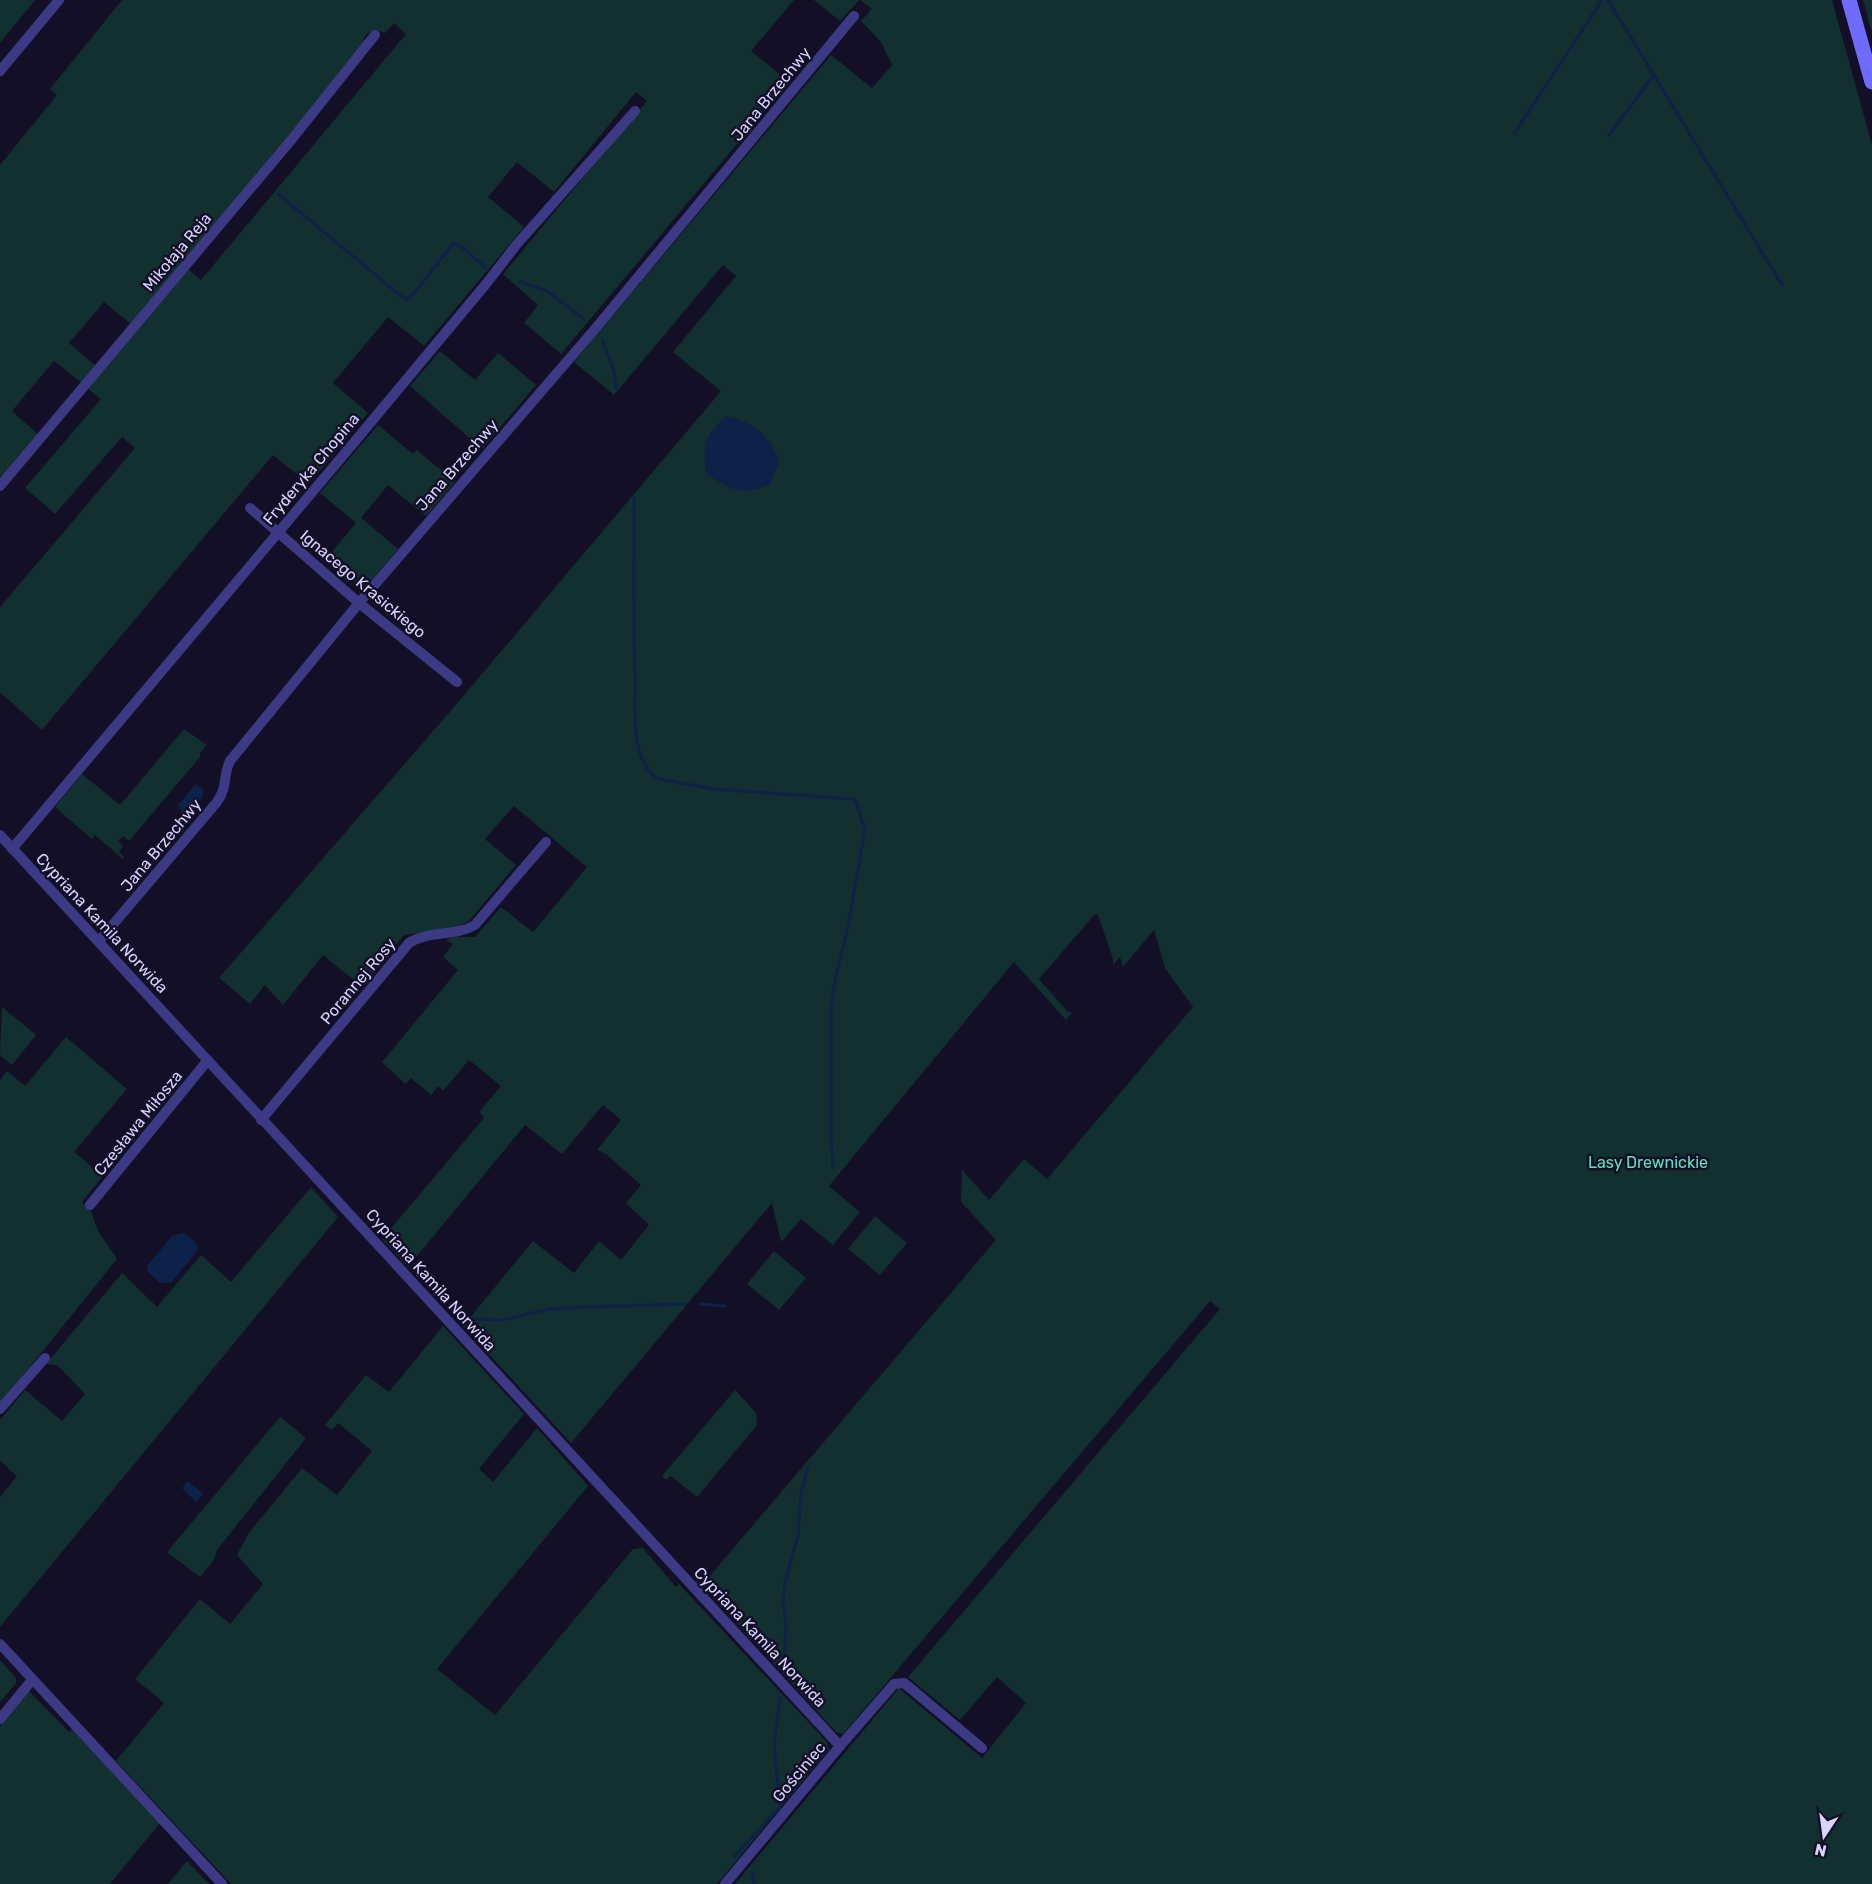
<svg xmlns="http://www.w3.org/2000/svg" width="1872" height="1884" viewBox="0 0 1872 1884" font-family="Rubik,sans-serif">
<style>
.green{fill:#12302f}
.water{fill:#0c2248}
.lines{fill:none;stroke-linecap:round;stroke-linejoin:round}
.stream{stroke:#0c2248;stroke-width:3}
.minor{stroke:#3d3a85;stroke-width:10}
.secondary{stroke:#6f6bff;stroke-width:15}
.labels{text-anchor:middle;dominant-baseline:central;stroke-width:5;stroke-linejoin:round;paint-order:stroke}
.street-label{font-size:16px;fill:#d9d4ff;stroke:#130f26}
.park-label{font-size:16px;fill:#5fe0c0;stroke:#130f26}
</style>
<rect width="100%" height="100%" fill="#130f26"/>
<g class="green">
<path d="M0,0H35L0,43Z"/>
<path d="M122,0H794L751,51L789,82L561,354L524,323L538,305L503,274L647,101L636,92L554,192L517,162L488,197L524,227L424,346L388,317L333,383L368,413L309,484L273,455L42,730L0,692V607L135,448L122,437L55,514L25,488L101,399L87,388L188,269L201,280L406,34L394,23L385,33L376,30L366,34L360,50L131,324L104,302L69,343L96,366L82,383L54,361L12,411L39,435L0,481V165L57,95L50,89Z"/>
<path d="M814,0H859L840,21Z"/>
<path d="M860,0H1832L1872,145V1884H735L899,1688L982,1758L1026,1703L997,1677L960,1720L908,1677L1220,1309L1210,1301L843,1734L836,1732L702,1585L996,1240L961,1202L962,1170L989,1200L1024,1159L1047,1179L1193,1007L1165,968L1154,930L1123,967L1120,957L1113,965V959L1098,915L1095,914L1039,979L1068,1012H1073L1066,1020L1014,962L829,1186L860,1212L833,1245L801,1219L781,1242L772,1203L571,1443L463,1326L533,1241L574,1273L599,1241L621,1260L649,1225L626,1203L641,1185L606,1154L597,1150L621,1120L603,1105L562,1154L525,1125L408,1267L382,1239L484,1118L479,1112L501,1086L469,1060L443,1091L438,1086L431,1095L411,1078L405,1084L382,1062L458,970L443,957L453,944L446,940L453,937H475L501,907L533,932L587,867L514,806L485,839L516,865L468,922L453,927L404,935L357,991L355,981L323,955L283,1005L265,985L250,1004L219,978L460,700L721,391L673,352L736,276L723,265L614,395L574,362L831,55L872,88L892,65L881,42L861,21L872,9Z"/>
<path d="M1863,0H1872V33Z"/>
<path d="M440,351L475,380L498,353L536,385L482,449L410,386Z"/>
<path d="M378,425L413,454L417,450L455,482L426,516L388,485L361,518L398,549L366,587L360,588L326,559L356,523L320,493Z"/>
<path d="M184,729L207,745L200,753V757L129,841L123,836L118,841L123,846L119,852L124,857L123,859L95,835L92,839L55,807L82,774L120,805Z"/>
<path d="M2,1007L36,1035L12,1065L0,1055Z"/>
<path d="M66,1037L127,1089L74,1152L103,1176L82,1202L91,1211L98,1231L117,1259L0,1404V1080L7,1071L25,1086Z"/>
<path d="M311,1187L338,1217L0,1627V1497L17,1476L0,1461V1420L25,1390L62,1421L85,1394L57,1365L46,1364L122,1273L157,1307L201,1255L231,1282Z"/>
<path d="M875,1216L907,1243L880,1275L848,1249Z"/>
<path d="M774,1251L806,1278L779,1310L747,1284Z"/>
<path d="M443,1326L524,1414L479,1469L493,1482L537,1428L588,1486L437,1669L495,1715L633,1549L643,1548L676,1587L679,1584L827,1742L829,1749L717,1884H231L116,1761L164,1703L135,1679L200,1599L230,1624L263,1584L237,1555L248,1534L302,1468L337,1495L372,1451L338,1423L332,1430L325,1425L366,1375L389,1392Z"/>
<path d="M735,1390L756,1413L757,1425L697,1497L671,1476L666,1480L662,1476Z"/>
<path d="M280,1417L306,1438L217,1550L214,1560L200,1577L167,1552Z"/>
<path d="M0,1660L16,1678V1683L0,1702Z"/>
<path d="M29,1691L69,1732L72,1729L160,1823L110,1884H0V1726Z"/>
<path d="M187,1861L209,1884H168Z"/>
</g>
<g class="water">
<path d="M726,416C754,423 770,434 779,462L770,485C742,495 729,491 706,473C702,444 705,436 726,416Z"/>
<path d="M195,785L204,790L202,798L191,812L182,813L178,805Z"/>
<path d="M183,1233C190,1236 197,1242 198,1250L171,1283H160L148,1272L147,1266L172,1236Z"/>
<path d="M188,1481L203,1494L196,1502L182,1488Z"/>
</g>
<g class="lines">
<g class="stream">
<path d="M1608,0L1782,285"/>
<path d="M1514,134L1602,0"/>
<path d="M1609,135L1654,75"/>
<path d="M278,194L401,296L409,299L454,243L463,248L486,268"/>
<path d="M520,282L547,291L584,319"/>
<path d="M602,340L614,371L616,388"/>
<path d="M634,498C634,559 633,620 635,682C635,702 633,726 638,746C640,758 647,769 655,778L713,789L853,799L856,802L865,830L847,931L835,979L831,1007V1136L833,1168"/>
<path d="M700,1304L725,1306"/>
<path d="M475,1319L503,1320L549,1309L587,1307L685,1304"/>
<path d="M783,1673L786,1625L783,1601L785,1582L798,1536L801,1493L808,1468"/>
<path d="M734,1857L780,1807L774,1745L780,1698"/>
<path d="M752,1872L754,1884"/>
</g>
<g class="minor">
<path d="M0,71L59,0"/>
<path d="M0,486L292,139L375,35"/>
<path d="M250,508L359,603L457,682"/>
<path d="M0,835L840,1746"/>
<path d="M12,849L346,452L486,284L517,244L635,111"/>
<path d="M99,941L217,802C229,784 222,777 230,761L359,603L595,329L854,16"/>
<path d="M261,1120L409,943C428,930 454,937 475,925L546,842"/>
<path d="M90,1205L208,1060"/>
<path d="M0,1409L45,1358"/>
<path d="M0,1644L222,1884"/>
<path d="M0,1719L32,1680"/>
<path d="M725,1884L840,1746L894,1684L904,1683L909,1687L982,1748"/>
</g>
<path class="secondary" d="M1849,0L1872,82"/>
</g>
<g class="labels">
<g class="street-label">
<text transform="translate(771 94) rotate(-51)">Jana Brzechwy</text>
<text transform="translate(177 252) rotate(-50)">Mikołaja Reja</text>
<text transform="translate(457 465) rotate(-49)">Jana Brzechwy</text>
<text transform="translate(311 469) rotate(-50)">Fryderyka Chopina</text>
<text transform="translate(363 584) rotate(40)">Ignacego Krasickiego</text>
<text transform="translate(161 845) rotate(-50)">Jana Brzechwy</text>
<text transform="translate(102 923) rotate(47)">Cypriana Kamila Norwida</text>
<text transform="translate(358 981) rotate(-50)">Porannej Rosy</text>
<text transform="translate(138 1123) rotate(-51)">Czesława Miłosza</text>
<text transform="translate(431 1280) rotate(48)">Cypriana Kamila Norwida</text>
<text transform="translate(760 1637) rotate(47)">Cypriana Kamila Norwida</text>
<text transform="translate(799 1772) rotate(-50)">Gościniec</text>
</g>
<g class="park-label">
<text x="1648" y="1162">Lasy Drewnickie</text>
</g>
</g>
<g transform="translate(1824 1836) rotate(193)" stroke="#130f26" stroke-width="4.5" paint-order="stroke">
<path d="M0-4.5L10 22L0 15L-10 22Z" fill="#d9d4ff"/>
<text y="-9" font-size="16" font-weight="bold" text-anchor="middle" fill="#d9d4ff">N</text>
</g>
</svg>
